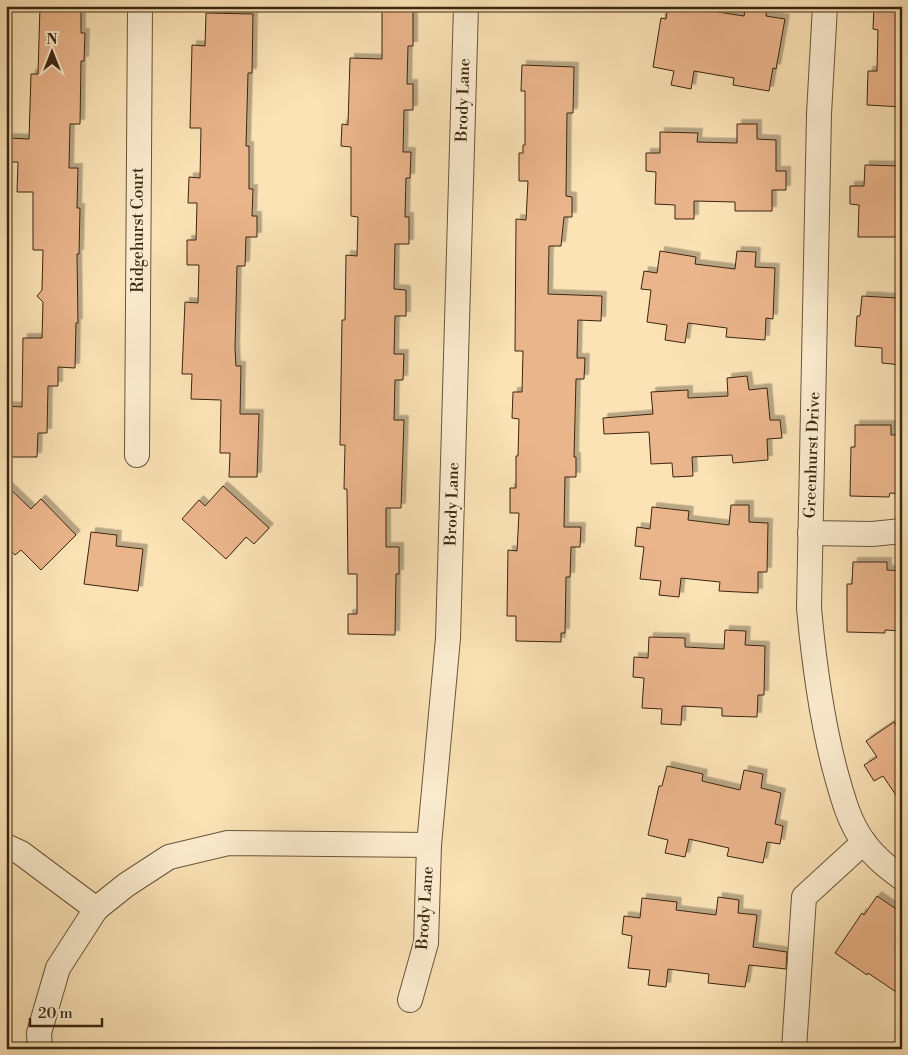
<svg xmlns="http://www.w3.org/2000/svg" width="908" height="1055" viewBox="0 0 908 1055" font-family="'Libre Bodoni',serif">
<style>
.building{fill:#ebb58c;stroke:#3a2610;filter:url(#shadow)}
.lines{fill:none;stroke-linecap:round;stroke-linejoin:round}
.minor-casing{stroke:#6a553a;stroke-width:26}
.minor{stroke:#fcedd0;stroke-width:24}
.labels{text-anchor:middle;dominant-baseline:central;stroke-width:4;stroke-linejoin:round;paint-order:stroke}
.street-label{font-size:16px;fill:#3a2610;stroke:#fcedd0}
</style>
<defs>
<filter id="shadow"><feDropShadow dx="4.5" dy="-4.5" stdDeviation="0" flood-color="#0004"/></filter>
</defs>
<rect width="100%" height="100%" fill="#fbe3b6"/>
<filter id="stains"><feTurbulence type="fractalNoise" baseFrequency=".004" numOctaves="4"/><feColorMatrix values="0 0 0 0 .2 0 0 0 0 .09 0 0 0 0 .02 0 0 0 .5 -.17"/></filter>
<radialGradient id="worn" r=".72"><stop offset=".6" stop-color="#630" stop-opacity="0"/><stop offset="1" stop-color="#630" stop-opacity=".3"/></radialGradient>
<g class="building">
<path d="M40,6H81V33H85L84,61H81L80,124H70L69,168H78L77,208H80L79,254H77L78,323H76L75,368L58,367V386H48L47,433H38L37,457H6V406L22,407L23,338H42L43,302L37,296L42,290L43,250H33V192H17L18,162H8V138L29,139L31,74H38Z"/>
<path d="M382,6H413V46H408L407,84H413V110H404L403,152H411L410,178H406L405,217H409V244H395L394,289L406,290V316H395L394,354H404L403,380H395L394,420H404L401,508H386V547H399V574H396L395,635L348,634V614H357V574H348L347,489H344L345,445H340L342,320H345L346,255L357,256L358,217L351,216V147L341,146L342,124L348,125L350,58L382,59Z"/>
<path d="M668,6H705V10L744,16L746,6H767L766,16L785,19L776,69L773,68L769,91L733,85L734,78L694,71L691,89L671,85L674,71L653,67L661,18L666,19Z"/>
<path d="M874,6H902V107L867,105L868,71H877L878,30L873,29Z"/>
<path d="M206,13L253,14L252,73H248L246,146H249V189H253L252,216H257V237H246L245,266H237L235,348L236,366H241L240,414H259L257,477H229L230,453H220L221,400L191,399L192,374H182L185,302L198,303L199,265H187V240H196L197,203H188L189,177L200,178L201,128H190L192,45L205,46Z"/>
<path d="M522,65L574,67L573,113H567L566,196L572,197V217H564L561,246H549L548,294L602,296L601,321L578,320L577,358H585L584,379H576L574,457H576V477H565L564,527H581L580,547H571L570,577H566L565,633H561V642L516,641V616H507L508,550L517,551L519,513H510V488H516V456H518L519,419L512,418L513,392H522L523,351H515L516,219L526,220L528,181H519V153H523V145H525V91H521Z"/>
<path d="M737,124H757V139L776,140V171H786V190H772V211H735V202L694,201V219H675V205L655,204L656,172L646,171V153H660V132L698,133L697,142L737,143Z"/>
<path d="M865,165L899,166V175H902V233H898V237H858L859,205L850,204V186H864Z"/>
<path d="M660,251L696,257L695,264L735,269L737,251L756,252L755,267L775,268L773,319L766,318L765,340L726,337L727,328L688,323L685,343L665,340L667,325L647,322L651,290L641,289L644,271L657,273Z"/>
<path d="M862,296L897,298L896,306L902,307V365L882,363V348L855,346L857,316H860Z"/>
<path d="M747,376L749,390L767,388L770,420H780L782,438L767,439L768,460L733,463L732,455L692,457L693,476L673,477L672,463L651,464L649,432L604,434L603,418L653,414L651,392L688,390V398L728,396L727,378Z"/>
<path d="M855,425H891V435H902V494L890,493L889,497L850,496L851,447H855Z"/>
<path d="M6,485L31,509L41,499L76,535L41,570L21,550L15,555L6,546Z"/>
<path d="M223,486L269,528L254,544L246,537L226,559L182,519L199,500L205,506Z"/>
<path d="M731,505H749V522L768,523L767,572H758V593L719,591L720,582L681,578L679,597L659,595L661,581L640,579L644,547L635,546L637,527L650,529L652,507L689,511L688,520L729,525Z"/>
<path d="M91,532L117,535L116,546L143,549L138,591L84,584Z"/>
<path d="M853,562H887V570L902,571V631L885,630V633L847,632V584H852Z"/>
<path d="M725,630L746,631L745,645L765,646L764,695H758L757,717L722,716V708L682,706L681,725L661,724L662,709L642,708L644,678L633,677L634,657L648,658L649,637L685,638V647L724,649Z"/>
<path d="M894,722L902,734V804L883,776L874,781L864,765L877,757L866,741Z"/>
<path d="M667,766L703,774L702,781L740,790L744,770L763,774L761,788L781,793L775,824L783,826L780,844L767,842L763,863L727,856L729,848L689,839L685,857L665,853L668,840L648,835L659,786H662Z"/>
<path d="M877,896L902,913V996L868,973L867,975L835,953L862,913L864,915Z"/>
<path d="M718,897L739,900L738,913L757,915L753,947L787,952L786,969L749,965L745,987L708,983L709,974L668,969L666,987L648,985L650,970L628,968L632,936L622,934L624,916L640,918L642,898L677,902L676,910L716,915Z"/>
</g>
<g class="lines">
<defs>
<g id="minor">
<path d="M825,6L819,114L809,608C814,663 821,717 835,770C842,795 848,820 863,841C873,856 887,867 902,878"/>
<path d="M137,455L140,6"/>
<path d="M810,533L872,534L902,531"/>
<path d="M6,846L21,853L96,909L58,968L39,1033L40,1049"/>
<path d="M96,909L126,885L169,857L228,843L429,845"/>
<path d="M410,1000L426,943L429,845L448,638L466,6"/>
<path d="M794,1049L804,897L864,842"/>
</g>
</defs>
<use href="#minor" class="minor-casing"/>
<use href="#minor" class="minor"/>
</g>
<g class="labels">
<g class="street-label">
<text transform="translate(463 100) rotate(-88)">Brody Lane</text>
<text transform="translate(138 230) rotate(-90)">Ridgehurst Court</text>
<text transform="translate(812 455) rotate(-88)">Greenhurst Drive</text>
<text transform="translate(452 504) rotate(-88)">Brody Lane</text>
<text transform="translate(425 908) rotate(-86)">Brody Lane</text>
</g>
</g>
<rect width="908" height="1055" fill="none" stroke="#fbe3b6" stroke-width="25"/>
<rect x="8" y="8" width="893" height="1040" fill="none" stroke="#3a2610" stroke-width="2.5"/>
<rect x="12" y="12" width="883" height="1030" fill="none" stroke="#3a2610"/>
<g transform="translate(52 52)" stroke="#fcedd0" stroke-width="4" paint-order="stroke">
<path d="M0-4L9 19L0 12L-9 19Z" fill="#3a2610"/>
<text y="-8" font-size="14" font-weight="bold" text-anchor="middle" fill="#3a2610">N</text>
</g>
<path d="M30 1018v8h72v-8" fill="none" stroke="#3a2610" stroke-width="2.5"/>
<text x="38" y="1018" font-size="15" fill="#3a2610" stroke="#fcedd0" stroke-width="4" paint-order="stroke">20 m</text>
<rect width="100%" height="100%" filter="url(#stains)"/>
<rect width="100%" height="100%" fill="url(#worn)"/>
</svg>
